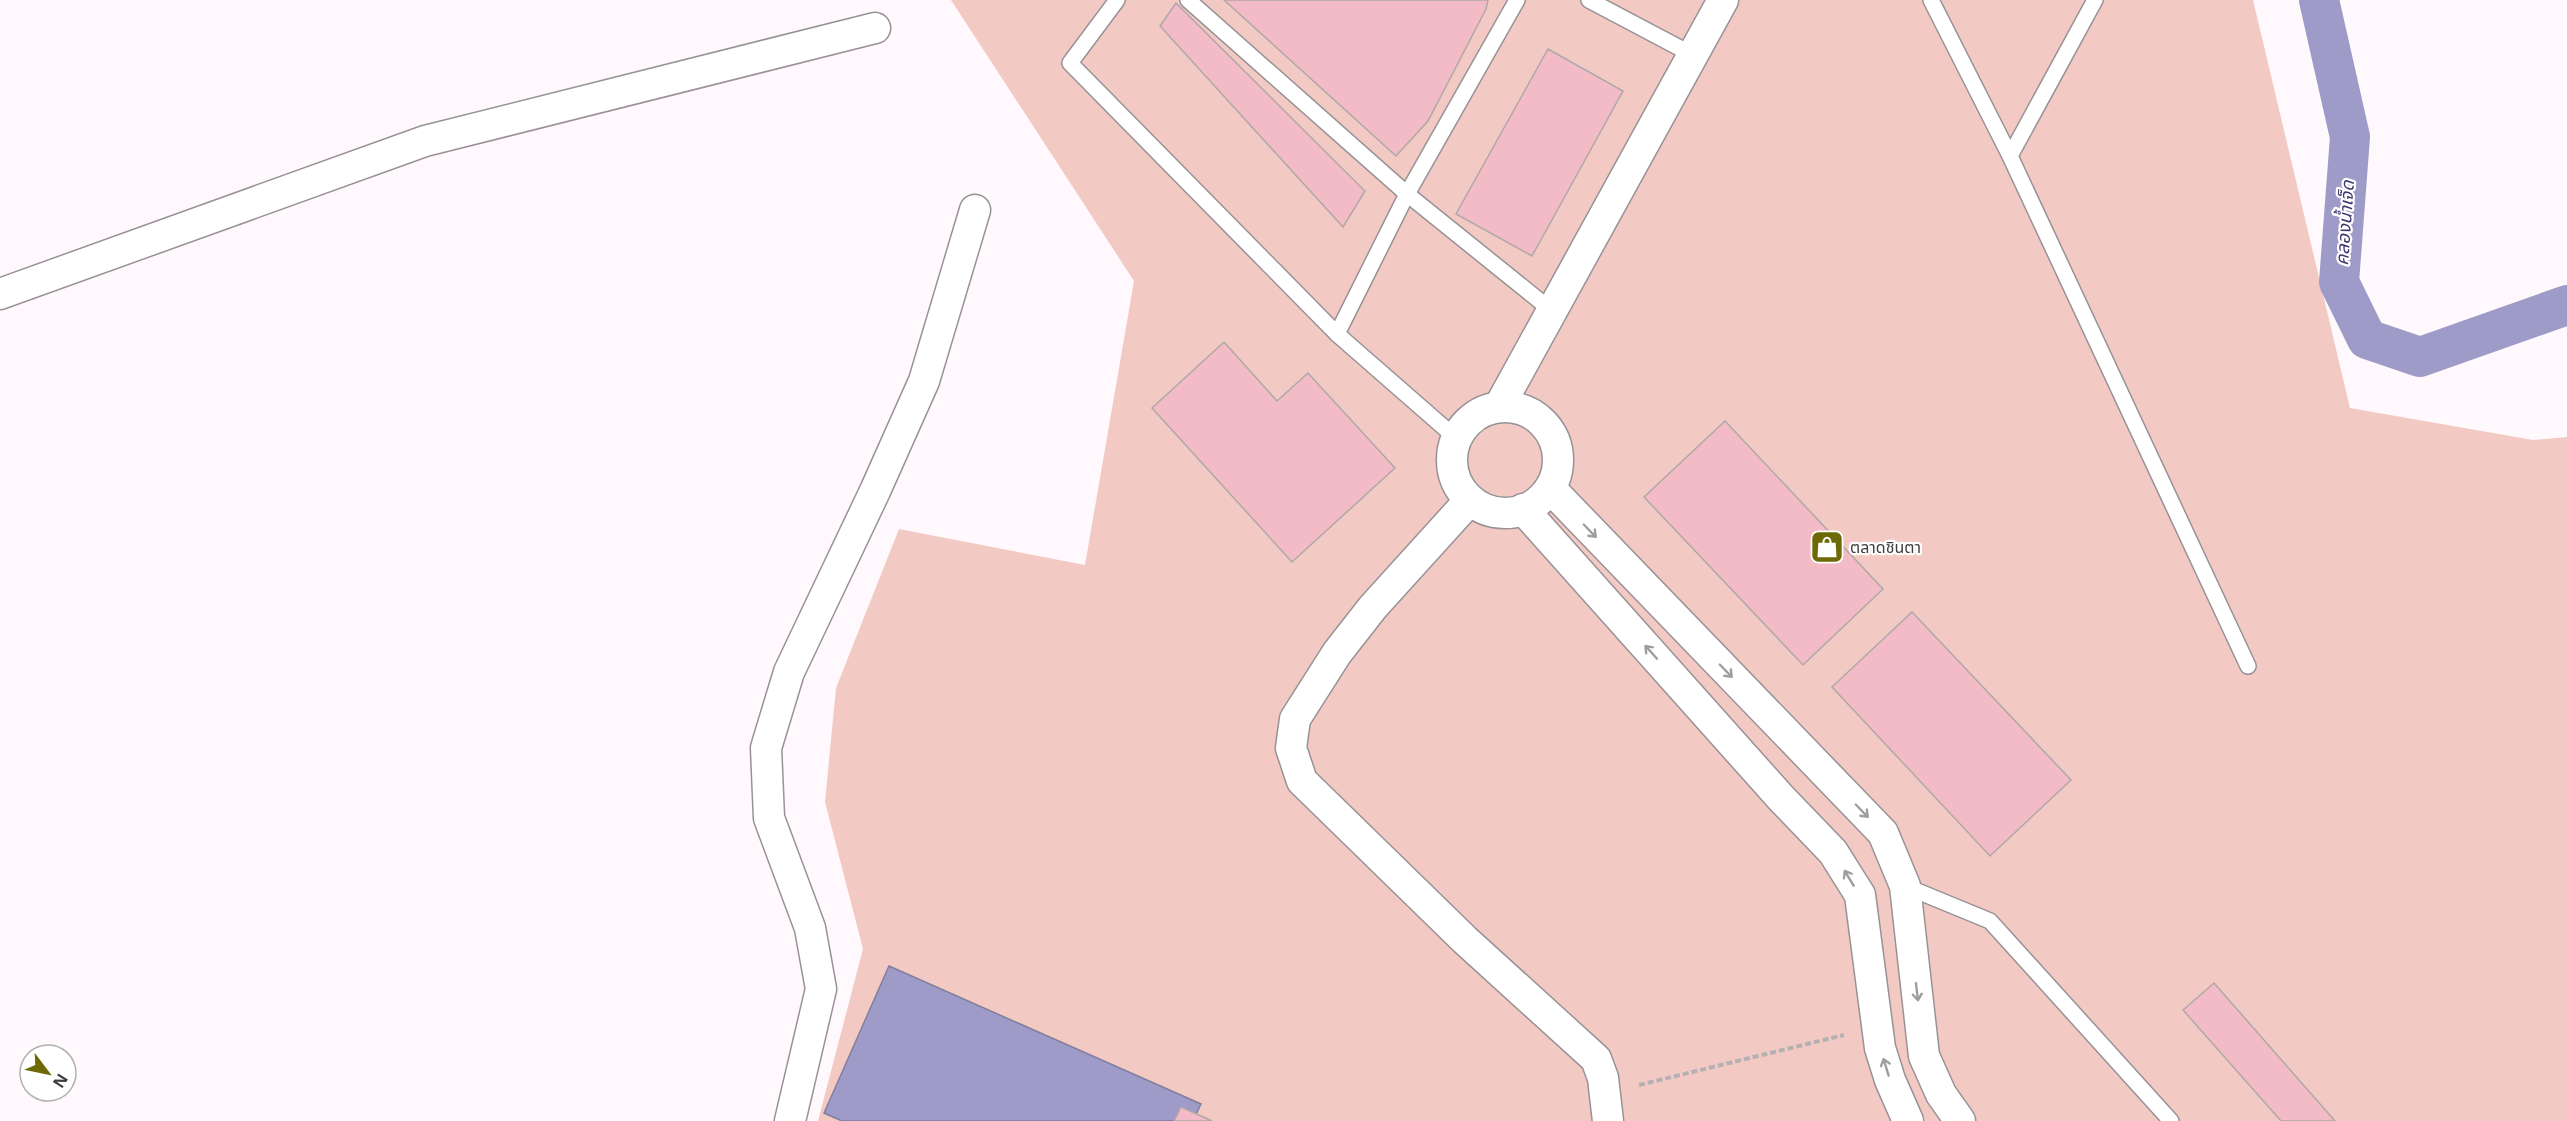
<svg xmlns="http://www.w3.org/2000/svg" width="2567" height="1121" viewBox="0 0 2567 1121" font-family="'Noto Sans','Noto Sans Thai',sans-serif">
<style>
.green{fill:#f2cac3}
.water{fill:#9e9bc8;stroke:#817e9e;stroke-width:1.5}
.lines{fill:none;stroke-linecap:round;stroke-linejoin:round}
.canal{stroke:#9e9bc8;stroke-width:40}
.building{fill:#f2bbc6;stroke:#afa8a9;stroke-width:1.5}
.service-casing{stroke:#989296;stroke-width:18}
.minor-casing{stroke:#989296;stroke-width:33}
.path{stroke:#b5b0b3;stroke-width:4;stroke-dasharray:6 3;stroke-linecap:butt}
.service{stroke:#fff;stroke-width:15}
.minor{stroke:#fff;stroke-width:30}
.oneway{stroke:#9e9e9e}
.labels{text-anchor:middle;dominant-baseline:central;stroke-width:4.5;stroke-linejoin:round;paint-order:stroke}
.poi-label{font-size:16px;fill:#3e3c3d;stroke:#fff;text-anchor:start}
.water-label{font-size:18px;font-style:italic;fill:#3e356f;stroke:#fff}
</style>
<rect width="100%" height="100%" fill="#fff8fc"/>
<path class="green" d="M951,0H2253L2350,408L2533,440L2567,437V1121H818L863,949L825,802L836,688L899,529L1085,565L1134,281Z"/>
<path class="water" d="M889,966L1201,1104L1193,1121H842L824,1113Z"/>
<g class="lines">
<path class="canal" d="M2319,0L2350,137L2339,282L2367,339L2420,357L2567,305"/>
</g>
<g class="building">
<path d="M1224,0H1488L1486,9L1428,121L1396,156Z"/>
<path d="M1176,3L1365,191L1343,227L1160,26Z"/>
<path d="M1548,49L1623,91L1532,256L1456,214Z"/>
<path d="M1224,342L1277,401L1308,373L1395,468L1292,562L1152,408Z"/>
<path d="M1725,421L1883,589L1803,665L1644,497Z"/>
<path d="M1912,612L2071,780L1990,856L1832,687Z"/>
<path d="M2214,983L2335,1121H2281L2183,1010Z"/>
<path d="M1181,1107L1212,1121H1174Z"/>
</g>
<g class="lines">
<defs>
<g id="service">
<path d="M1117,0L1070,63L1337,334L1456,438"/>
<path d="M1188,0L1407,194L1551,310"/>
<path d="M1589,0L1693,55"/>
<path d="M1931,0L2010,156L2248,666"/>
<path d="M2010,156L2095,0"/>
<path d="M1337,334L1407,194L1517,0"/>
<path d="M1905,886L1990,921L2171,1121"/>
</g>
<g id="minor">
<path d="M0,294L425,141L875,28"/>
<path d="M1499,407L1723,0"/>
<circle cx="1505" cy="460" r="53"/>
<path d="M1550,488L1883,833L1905,886L1924,1056L1941,1094L1960,1121"/>
<path d="M1470,500L1373,607L1337,653L1295,719L1291,748L1302,781L1465,940L1596,1059L1603,1078L1608,1121"/>
<path d="M1523,509L1781,798L1833,852L1860,895L1880,1048L1890,1080L1908,1121"/>
<path d="M790,1121L821,989L810,928L769,818L766,748L789,672L875,491L924,381L975,210"/>
</g>
</defs>
<use href="#service" class="service-casing"/>
<use href="#minor" class="minor-casing"/>
<path class="path" d="M1639,1085L1844,1035"/>
<use href="#service" class="service"/>
<use href="#minor" class="minor"/>
</g>
<defs><path id="oneway-shaft" d="M-6 0H5M1.5-3L5.5 0L1.5 3" fill="none" stroke-width="1.6" stroke-linecap="round" stroke-linejoin="round" transform="scale(1.5)"/></defs>
<g class="oneway">
<use href="#oneway-shaft" transform="translate(1590 531) rotate(46)"/>
<use href="#oneway-shaft" transform="translate(1651 652) rotate(-132)"/>
<use href="#oneway-shaft" transform="translate(1726 671) rotate(46)"/>
<use href="#oneway-shaft" transform="translate(1862 811) rotate(46)"/>
<use href="#oneway-shaft" transform="translate(1849 878) rotate(-121)"/>
<use href="#oneway-shaft" transform="translate(1917 992) rotate(83)"/>
<use href="#oneway-shaft" transform="translate(1886 1067) rotate(-107)"/>
</g>
<defs>
<symbol id="shop-square" viewBox="-11 -11 22 22"><rect x="-9" y="-9" width="18" height="18" rx="4" fill="#6d6a06" stroke="#fff"/><path d="M-5-2.5h2.3a2.7 3.5 0 0 1 5.4 0H5L5.5 6h-11ZM-1.5-2.5h3a1.5 2.3 0 0 0-3 0Z" fill="#fff"/></symbol>
</defs>
<g fill-rule="evenodd">
<use href="#shop-square" x="1808" y="528" width="38" height="38"/>
</g>
<g class="labels">
<g class="poi-label">
<text x="1850" y="547">ตลาดชินตา</text>
</g>
<g class="water-label">
<text transform="translate(2344 223) rotate(-86)">คลองน้ำเจ็ด</text>
</g>
</g>
<g transform="translate(48 1073) rotate(122)"><circle r="28" fill="#ffffff" stroke="#b2b1b1" stroke-width="1.5"/>
<path d="M0-4.5L10 22L0 15L-10 22Z" fill="#6d6a06"/>
<text y="-9" font-size="16" font-weight="bold" text-anchor="middle" fill="#3e3c3d">N</text>
</g>
</svg>
